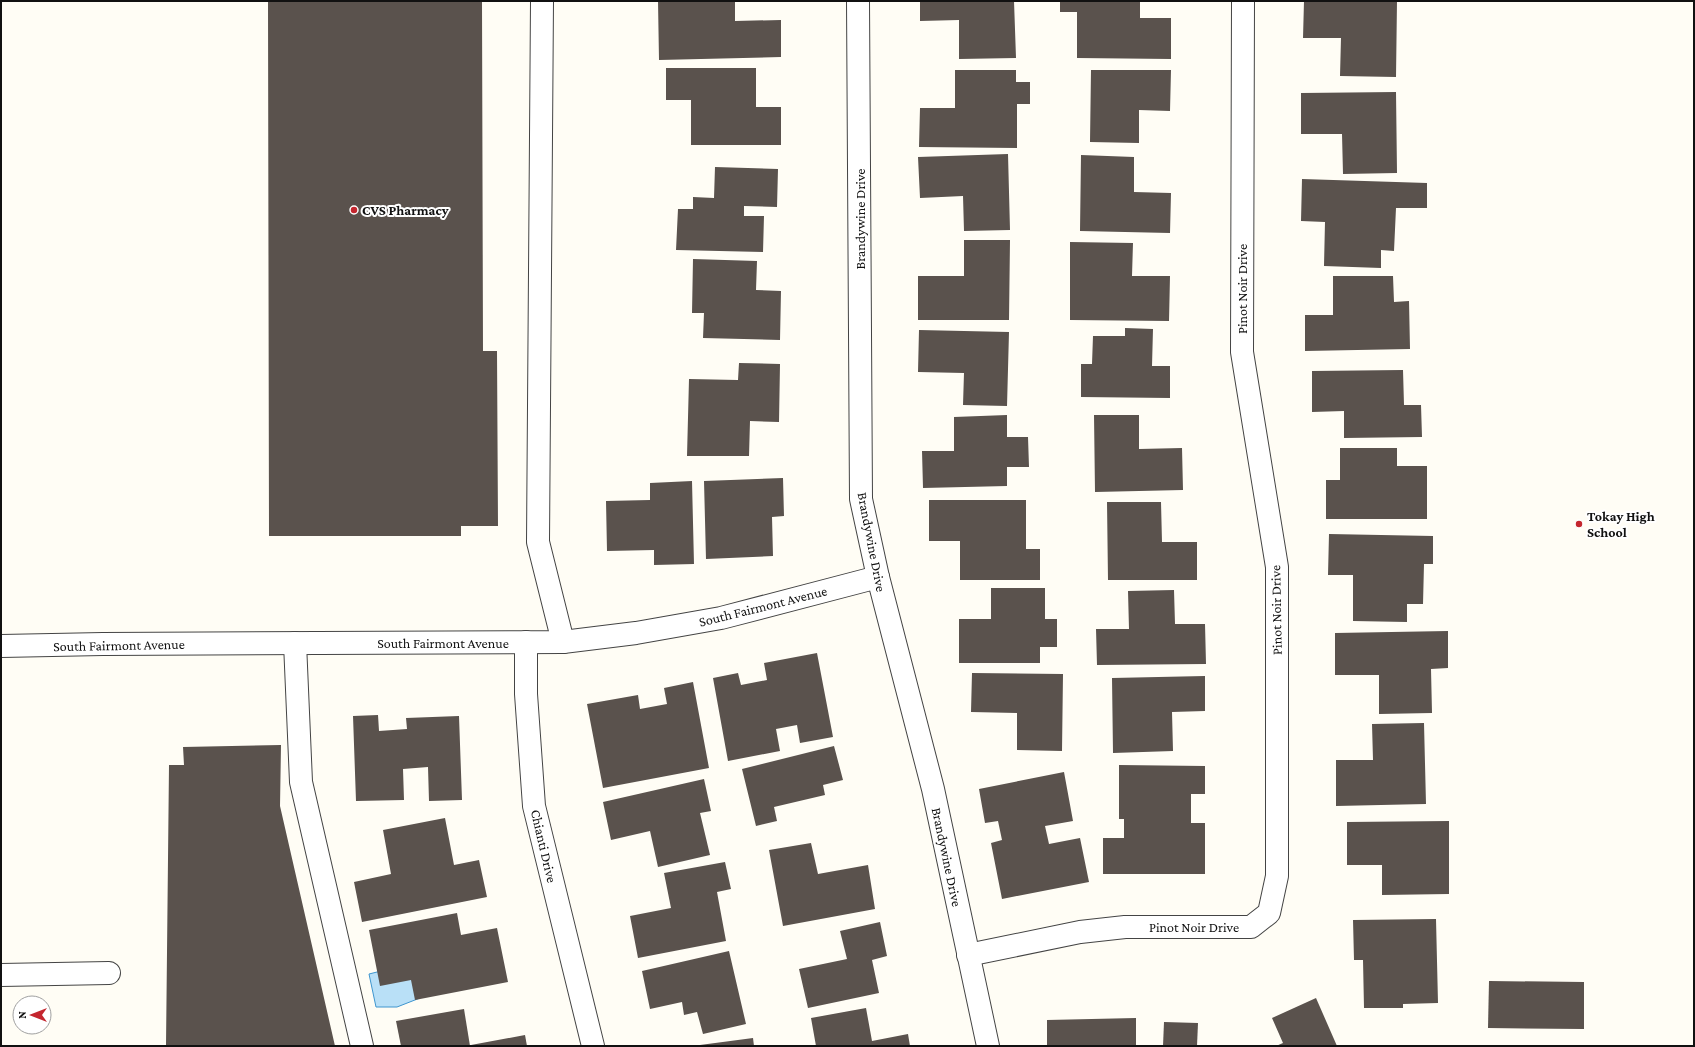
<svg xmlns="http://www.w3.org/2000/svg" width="1695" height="1047" viewBox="0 0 1695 1047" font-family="'Crimson Pro',serif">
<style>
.water{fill:#b9e0f7;stroke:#3f96cf}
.building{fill:#5a524d}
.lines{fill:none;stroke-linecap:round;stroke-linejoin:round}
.minor-casing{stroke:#444;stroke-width:24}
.minor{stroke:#fff;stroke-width:22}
.poi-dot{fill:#c4262e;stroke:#fff;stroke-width:1.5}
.labels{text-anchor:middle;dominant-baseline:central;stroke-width:4;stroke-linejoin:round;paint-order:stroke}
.poi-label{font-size:14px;font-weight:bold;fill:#111;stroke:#fff;text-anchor:start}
.street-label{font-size:14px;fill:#111;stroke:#fff}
</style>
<rect width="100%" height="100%" fill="#fffdf5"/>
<path class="water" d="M381,971L410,972L420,998L397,1007H376L369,974Z"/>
<g class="building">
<path d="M268,1H482L483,351H497L498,526H461V536H269Z"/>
<path d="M658,1L735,2V21L781,20V57L659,60Z"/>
<path d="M920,1H1014L1016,58L959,59V20L920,21Z"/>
<path d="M1060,1H1140V18H1171V59L1077,58V12H1060Z"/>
<path d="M1304,1H1397L1396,77L1340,76L1341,38H1303Z"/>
<path d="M666,68H756V107H781V145H691V100H666Z"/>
<path d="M955,70H1016V82H1030V104H1017V148L919,147L920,108H955Z"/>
<path d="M1091,70H1171L1170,111L1139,110V143L1090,142Z"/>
<path d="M1396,92L1397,173L1343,174L1342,134H1301V93Z"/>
<path d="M1008,154L1010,230L964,231L963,196L920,198L918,157Z"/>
<path d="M1081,155L1134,157V192L1171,193L1170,233L1080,231Z"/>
<path d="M715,167L778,169L777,207L744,206V216H764L763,252L676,250L678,209H693V197L714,198Z"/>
<path d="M1302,179L1427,183V208H1396L1394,251L1381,250V268L1324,266L1325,222L1301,221Z"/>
<path d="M964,240H1010L1009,320H918V276H964Z"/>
<path d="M1070,242L1133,243L1132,276H1170L1169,321L1070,320Z"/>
<path d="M693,259L757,261L756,290L781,291L780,340L703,338L704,313H692Z"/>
<path d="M1333,276H1393L1394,302L1409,301L1410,349L1305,351V315H1333Z"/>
<path d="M1125,328L1153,329L1152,366H1170V398L1081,397V364H1092L1093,336H1125Z"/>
<path d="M919,330L1009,332L1007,406L963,405L964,373L918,372Z"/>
<path d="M739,363L780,364L779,422L750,421L749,456H687L689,379L738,380Z"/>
<path d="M1403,370L1404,405H1421L1422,437L1344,438V411L1312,412V371Z"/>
<path d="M1007,415V437H1028L1029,467H1007V486L923,488L922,451H954V417Z"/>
<path d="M1094,415H1139V449L1182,448L1183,490L1095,492Z"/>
<path d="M1340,448H1397V466H1427V519H1326V480H1340Z"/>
<path d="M783,478L784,516L772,517L773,556L706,559L704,481Z"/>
<path d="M692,481L694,564L654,565V550L607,551L606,501L650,500V483Z"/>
<path d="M929,500H1026V549H1040V580H960V541H929Z"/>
<path d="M1107,502H1161L1162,542H1197V580H1108Z"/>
<path d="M1329,534L1433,536V564H1424L1423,604H1407V622L1353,621V575H1328Z"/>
<path d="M991,588H1045V619H1057V647H1040V663H959V619H991Z"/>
<path d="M1174,590L1175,624H1205L1206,664L1097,665L1096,629H1129L1128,591Z"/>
<path d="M1448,631V668L1431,669L1432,713L1379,714V675H1335V633Z"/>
<path d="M817,653L833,737L800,743L797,725L776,729L780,751L728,761L713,678L738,673L741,685L767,680L764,663Z"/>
<path d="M972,673L1063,674L1062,751L1017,750V713L971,712Z"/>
<path d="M1205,676V711L1172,712L1173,751L1113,753L1112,678Z"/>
<path d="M693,682L709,768L603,788L587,704L638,695L640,709L667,704L664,688Z"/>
<path d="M378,715L379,731L407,729L406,718L459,716L462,800L429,801L428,767L403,769L404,800L356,801L353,716Z"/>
<path d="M1424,723L1426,804L1336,806V760H1373L1372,724Z"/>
<path d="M281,745L280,806L335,1046H166L169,765H184L183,747Z"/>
<path d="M834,746L843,780L823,785L825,795L774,807L777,821L756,826L742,769Z"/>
<path d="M1119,765L1205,766V794H1191V823H1205V874H1103V838H1124V819H1119Z"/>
<path d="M1064,772L1073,821L1045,826L1049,844L1080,838L1089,882L1002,899L991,843L1002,840L998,821L985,823L979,789Z"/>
<path d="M704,779L711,811L700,813L710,855L658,867L650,831L611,840L603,802Z"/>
<path d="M445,818L454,865L479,860L487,897L362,922L354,882L391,874L383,830Z"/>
<path d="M1449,821V894L1382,895V865H1347V822Z"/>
<path d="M811,843L818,874L868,865L875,909L783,926L769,850Z"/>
<path d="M725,862L731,889L717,892L726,941L638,958L630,916L671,908L664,873Z"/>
<path d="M457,913L461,935L497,928L508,982L415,1000L411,980L380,986L369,930Z"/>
<path d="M1436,919L1438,1003L1403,1004V1008H1364L1363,960H1354L1353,920Z"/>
<path d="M880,922L887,956L872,960L879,993L808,1008L799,969L847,959L840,931Z"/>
<path d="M729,951L746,1024L703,1034L697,1012L684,1015L682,1002L650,1009L642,971Z"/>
<path d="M1489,981L1584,982V1029L1488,1028Z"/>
<path d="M1316,998L1337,1046H1276L1283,1043L1272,1018Z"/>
<path d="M866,1008L872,1041L908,1034L910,1046H816L811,1018Z"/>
<path d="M464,1009L470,1046H401L396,1021Z"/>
<path d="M1136,1018V1046H1047V1020Z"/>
<path d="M1164,1022L1198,1023L1197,1046H1163Z"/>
<path d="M525,1035L527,1046H471V1045Z"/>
<path d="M753,1038L754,1046H700V1045Z"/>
</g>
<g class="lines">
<defs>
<g id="minor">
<path d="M542,1L538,542L563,642"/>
<path d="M858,1L861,499L878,577L933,789L988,1046"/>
<path d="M526,642V694L534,806L593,1046"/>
<path d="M295,643L301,782L362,1046"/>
<path d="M1,646L103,644L563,642L636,633L721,618L878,577"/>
<path d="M968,955L1080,932L1125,927H1251L1269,913L1277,876V567L1242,352L1243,1"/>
<path d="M1,975L109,973"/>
</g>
</defs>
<use href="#minor" class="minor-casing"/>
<use href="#minor" class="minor"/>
</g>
<g class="poi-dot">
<circle cx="354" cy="210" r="4"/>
<circle cx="1579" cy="524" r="4"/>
</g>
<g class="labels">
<g class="poi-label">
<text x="362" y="210">CVS Pharmacy</text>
<text x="1587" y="516">Tokay High<tspan x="1587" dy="16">School</tspan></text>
</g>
<g class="street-label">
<text transform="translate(860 219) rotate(-90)">Brandywine Drive</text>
<text transform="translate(1242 289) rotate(-90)">Pinot Noir Drive</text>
<text transform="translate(872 542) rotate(79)">Brandywine Drive</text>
<text transform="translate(763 606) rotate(-14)">South Fairmont Avenue</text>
<text transform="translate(1276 610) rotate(-91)">Pinot Noir Drive</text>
<text x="443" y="643">South Fairmont Avenue</text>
<text transform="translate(119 645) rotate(-1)">South Fairmont Avenue</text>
<text transform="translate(544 846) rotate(77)">Chianti Drive</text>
<text transform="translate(947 857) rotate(78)">Brandywine Drive</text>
<text x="1194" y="927">Pinot Noir Drive</text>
</g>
</g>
<rect width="1695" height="1047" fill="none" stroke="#111111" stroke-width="4"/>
<g transform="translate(32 1015) rotate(270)"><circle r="19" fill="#ffffff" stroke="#a0a0a0"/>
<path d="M0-3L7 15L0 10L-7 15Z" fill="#c4262e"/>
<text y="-6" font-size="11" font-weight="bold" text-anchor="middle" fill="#111111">N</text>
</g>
</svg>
